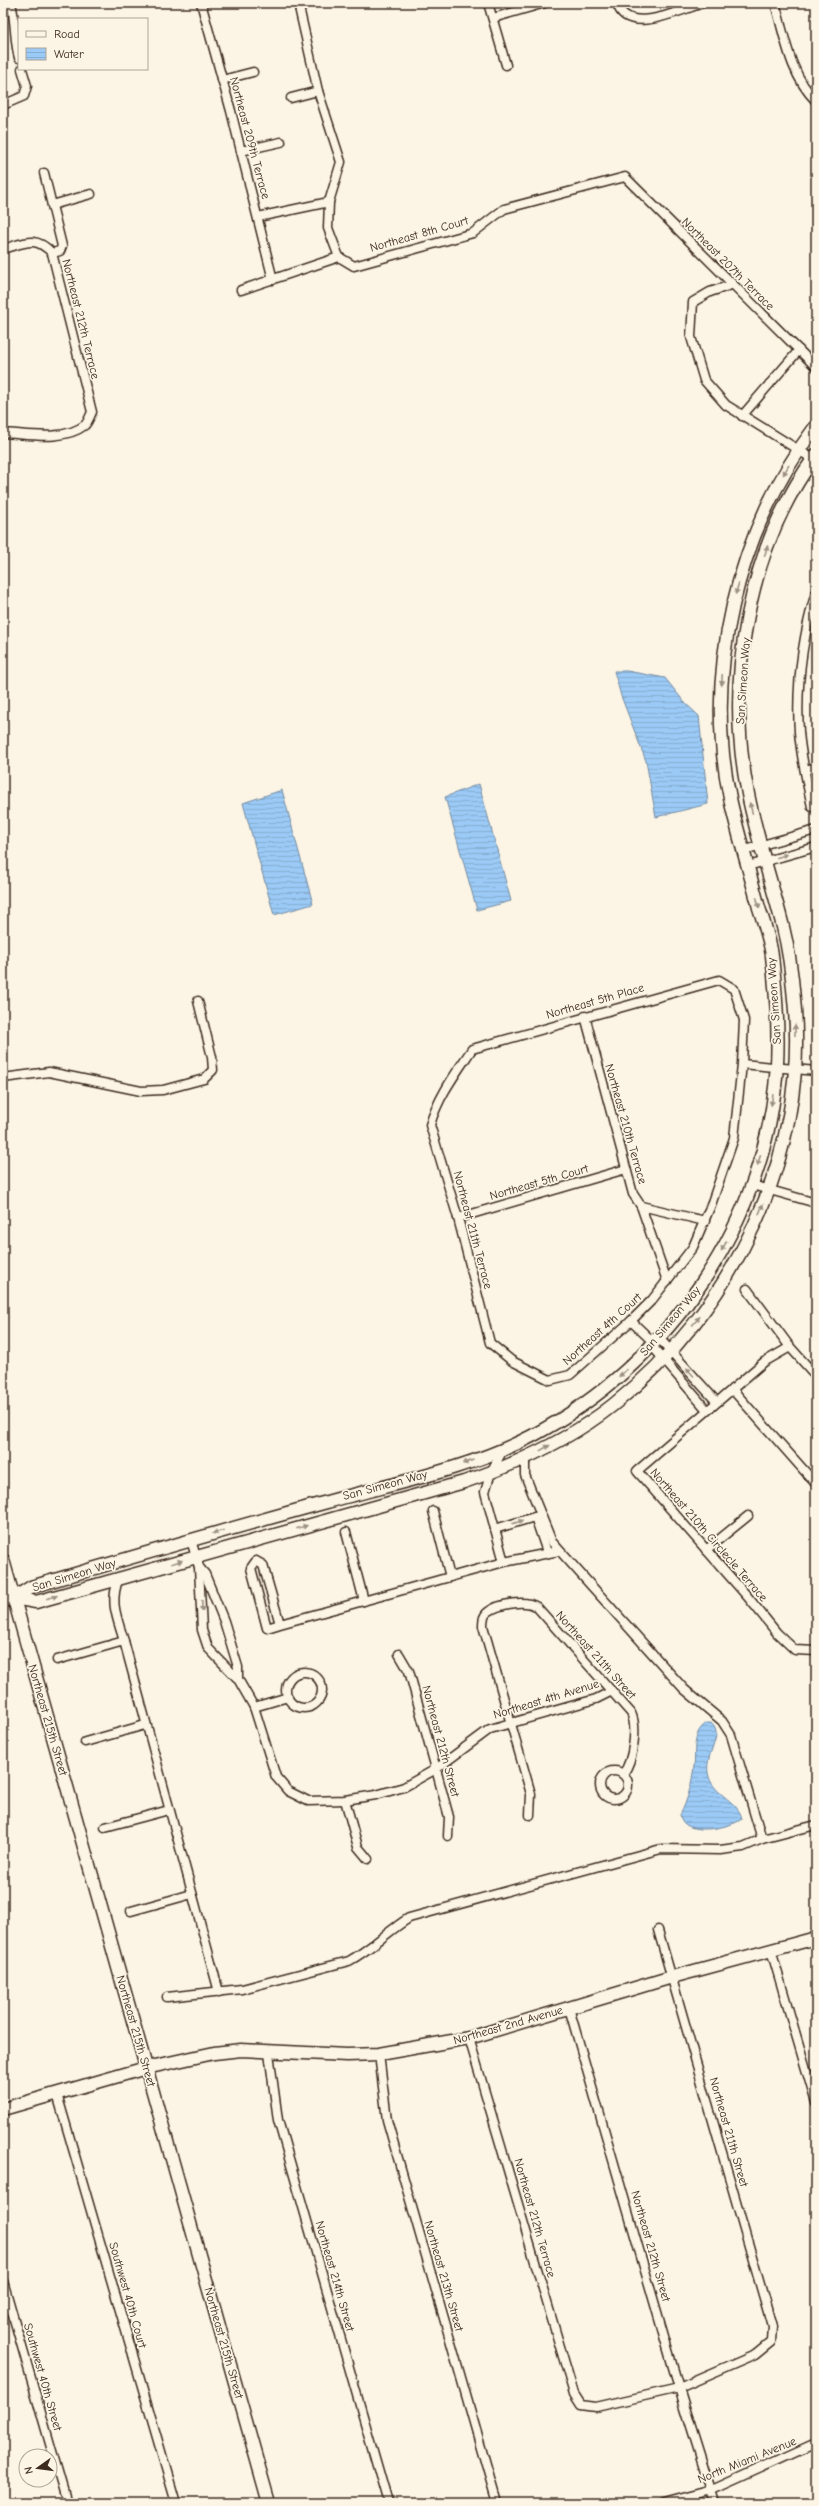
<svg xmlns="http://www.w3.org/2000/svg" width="819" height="2506" viewBox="0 0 819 2506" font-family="'Comic Neue',sans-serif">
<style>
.water{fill:url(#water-rules);stroke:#758aa0}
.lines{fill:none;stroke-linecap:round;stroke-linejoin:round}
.street-casing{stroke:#3b2a1e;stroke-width:11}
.secondary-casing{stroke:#3b2a1e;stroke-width:15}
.street{stroke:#fcf5e5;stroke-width:8}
.secondary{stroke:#fcf5e5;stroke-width:12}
.oneway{fill:#9c9082}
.labels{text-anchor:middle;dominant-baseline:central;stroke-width:3.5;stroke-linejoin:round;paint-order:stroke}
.street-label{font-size:12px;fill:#3b2a1e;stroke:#fcf5e5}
</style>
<defs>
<pattern id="water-rules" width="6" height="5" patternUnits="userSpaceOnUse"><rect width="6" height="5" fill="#9bcaf6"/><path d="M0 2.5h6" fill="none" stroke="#86aed2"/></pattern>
</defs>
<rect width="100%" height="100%" fill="#fcf5e5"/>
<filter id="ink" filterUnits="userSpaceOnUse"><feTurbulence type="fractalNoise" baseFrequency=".025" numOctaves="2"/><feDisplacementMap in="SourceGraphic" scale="8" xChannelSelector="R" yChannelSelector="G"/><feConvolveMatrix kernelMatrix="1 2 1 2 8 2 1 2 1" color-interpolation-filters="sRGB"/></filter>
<g filter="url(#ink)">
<g class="water">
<path d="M614,671H627L665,678L685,703L699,716L708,804L656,817L646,761L621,696Z"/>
<path d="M479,784L511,901L477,910L445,797Z"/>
<path d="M282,790L313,904L274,915L243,803Z"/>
<path d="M707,1723H711C726,1736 702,1754 709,1777C715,1796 739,1801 742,1819C730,1828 683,1838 680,1815C688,1800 692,1782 694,1766C696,1750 691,1733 707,1723Z"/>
</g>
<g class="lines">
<defs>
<g id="street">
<path d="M11,3C16,22 14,40 19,58"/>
<path d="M201,3L231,111L273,280"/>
<path d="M298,3L318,91L341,162L329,202L328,228L339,257"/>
<path d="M488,3L506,65"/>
<path d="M617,3C626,37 680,10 703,3"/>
<path d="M775,3C785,37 790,75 816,101"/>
<path d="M493,18L545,3"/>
<path d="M222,80L253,72"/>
<path d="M291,98L318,91"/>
<path d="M3,105L24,96L27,86L22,69"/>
<path d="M241,151L281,142"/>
<path d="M44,173L62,246L60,251L52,253"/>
<path d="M52,205L91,194"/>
<path d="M258,217L329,202"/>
<path d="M3,249C25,243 35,235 52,253L92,412C90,416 88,422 85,425C63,442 28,434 3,433"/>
<path d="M731,285L710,292L693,302L691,337L704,380L726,405L813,459"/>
<path d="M241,290L339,257L354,266L473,233L504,209L625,177L816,367"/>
<path d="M742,416L799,350"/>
<path d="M805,770L816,767"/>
<path d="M812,807C807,782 801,757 799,732C796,685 803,636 816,592"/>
<path d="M744,850L816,830"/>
<path d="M748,866L816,847"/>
<path d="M719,980L734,989L744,1020L742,1064L734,1138L711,1205L693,1247L652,1300L631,1321L570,1375L550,1380L512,1361L490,1343L458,1218L430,1125C438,1097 456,1073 472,1049Z"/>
<path d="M585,1016L633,1194L641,1206L667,1281"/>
<path d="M742,1064L816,1071"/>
<path d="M3,1078L49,1072L141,1091L163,1090L204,1079L213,1070L212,1057L198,1001"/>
<path d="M752,1185L816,1203"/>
<path d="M641,1206L705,1221"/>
<path d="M458,1218L626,1169"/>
<path d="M747,1289L790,1347L816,1376"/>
<path d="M631,1321L649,1338L652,1346L706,1409"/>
<path d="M653,1338H659L716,1401"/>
<path d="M790,1347L764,1362L637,1471L747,1596L777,1633L795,1650L816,1651"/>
<path d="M732,1389L816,1484"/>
<path d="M525,1458V1475L552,1542L684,1689L722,1721L731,1735L762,1839L816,1825"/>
<path d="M433,1511L450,1577"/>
<path d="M535,1517L547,1552"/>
<path d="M495,1529L541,1515"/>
<path d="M346,1532L364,1601"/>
<path d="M191,1540L199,1567L205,1574L224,1621L238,1667V1679"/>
<path d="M706,1550L748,1516"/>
<path d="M504,1562L485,1492L491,1472L504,1448"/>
<path d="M199,1567L202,1630L208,1648L238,1679L254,1707L276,1777L288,1791L308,1801L345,1800L376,1795L404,1787L436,1769L490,1729L596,1699L612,1691"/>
<path d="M119,1578C109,1602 117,1617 124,1641"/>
<path d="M280,1624L263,1565L256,1561L251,1568L267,1628L280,1624L504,1562L559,1551"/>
<path d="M399,1654L409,1671L436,1769L449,1817L448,1836"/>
<path d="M57,1660L124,1641L219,1992"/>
<circle cx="304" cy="1690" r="18"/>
<path d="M254,1707L288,1697"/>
<path d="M85,1742L145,1725"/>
<circle cx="614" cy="1785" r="14"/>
<path d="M345,1800L358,1847L368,1859"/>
<path d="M530,1815L531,1794L483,1626C483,1621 483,1616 488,1612C498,1604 526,1599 537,1607L631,1713C638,1728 633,1761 623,1774"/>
<path d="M105,1827L169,1810"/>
<path d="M131,1911L192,1894"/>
<path d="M771,1950L816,2103"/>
<path d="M167,1997L242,1989L349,1961C371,1949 388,1931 409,1918L661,1849L720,1850L743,1847L762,1839"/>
<path d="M569,2008L679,2388L715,2503"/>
<path d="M469,2038L574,2394L581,2405L596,2407L679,2388L755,2355L771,2342L772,2326L658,1930"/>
<path d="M269,2053L278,2120L388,2503"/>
<path d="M379,2054L387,2120L497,2503"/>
<path d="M57,2094L176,2503"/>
<path d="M3,2281L67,2503"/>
<path d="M663,2503L712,2490L816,2443"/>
</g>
<g id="secondary">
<path d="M3,1560L269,2503"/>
<path d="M14,1598L36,1602L464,1482C517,1464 569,1440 613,1405C733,1311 810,1153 794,999C792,975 789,951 783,927C772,883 757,839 748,794C725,681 747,549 816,455"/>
<path d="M3,1601L14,1598L31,1587C129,1558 228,1529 327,1502C395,1483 469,1469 532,1436C670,1363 768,1221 777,1064C779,1028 776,992 772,956C770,940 764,923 759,908C750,873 739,838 731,803C702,674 737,530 816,426"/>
<path d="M3,2109L146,2068L214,2053L241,2050L347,2055L379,2054L469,2038L672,1977L816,1938"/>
</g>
</defs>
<use href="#street" class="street-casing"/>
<use href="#secondary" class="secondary-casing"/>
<use href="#street" class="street"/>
<use href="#secondary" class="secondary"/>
</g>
<defs><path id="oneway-solid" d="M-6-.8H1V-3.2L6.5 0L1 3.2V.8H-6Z"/></defs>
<g class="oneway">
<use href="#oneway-solid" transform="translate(786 470) rotate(120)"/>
<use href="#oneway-solid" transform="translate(766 551) rotate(-73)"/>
<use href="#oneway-solid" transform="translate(737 589) rotate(106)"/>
<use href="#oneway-solid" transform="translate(722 680) rotate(93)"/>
<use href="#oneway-solid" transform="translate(751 808) rotate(-105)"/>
<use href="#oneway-solid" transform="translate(782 856) rotate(-16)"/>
<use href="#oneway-solid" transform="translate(758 903) rotate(75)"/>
<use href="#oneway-solid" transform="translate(795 1030) rotate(-90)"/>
<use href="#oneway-solid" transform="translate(772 1100) rotate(99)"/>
<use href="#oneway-solid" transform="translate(759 1160) rotate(106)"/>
<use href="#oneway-solid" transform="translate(761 1209) rotate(-69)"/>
<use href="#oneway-solid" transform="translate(724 1246) rotate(119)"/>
<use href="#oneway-solid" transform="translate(696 1321) rotate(-50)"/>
<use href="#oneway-solid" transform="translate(690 1372) rotate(-132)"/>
<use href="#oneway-solid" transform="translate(623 1373) rotate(138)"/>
<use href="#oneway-solid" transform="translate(545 1448) rotate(-29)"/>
<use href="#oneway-solid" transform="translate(468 1462) rotate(160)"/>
<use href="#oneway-solid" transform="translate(518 1522) rotate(-18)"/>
<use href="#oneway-solid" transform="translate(302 1527) rotate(-16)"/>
<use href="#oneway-solid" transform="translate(218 1532) rotate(164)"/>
<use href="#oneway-solid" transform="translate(177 1562) rotate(-16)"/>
<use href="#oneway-solid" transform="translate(52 1597) rotate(-16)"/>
<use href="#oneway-solid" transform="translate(202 1606) rotate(88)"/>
</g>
</g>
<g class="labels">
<g class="street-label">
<text transform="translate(250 138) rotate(75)">Northeast 209th Terrace</text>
<text transform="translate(419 234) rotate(-16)">Northeast 8th Court</text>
<text transform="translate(728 264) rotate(45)">Northeast 207th Terrace</text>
<text transform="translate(81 319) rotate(76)">Northeast 212th Terrace</text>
<text transform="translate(743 681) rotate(-86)">San Simeon Way</text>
<text transform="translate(595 1001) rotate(-16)">Northeast 5th Place</text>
<text transform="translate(774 1001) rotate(-94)">San Simeon Way</text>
<text transform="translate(626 1124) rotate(74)">Northeast 210th Terrace</text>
<text transform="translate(539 1182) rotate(-16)">Northeast 5th Court</text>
<text transform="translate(473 1230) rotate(75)">Northeast 211th Terrace</text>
<text transform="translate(670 1321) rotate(-50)">San Simeon Way</text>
<text transform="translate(602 1329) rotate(-42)">Northeast 4th Court</text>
<text transform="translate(385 1485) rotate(-15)">San Simeon Way</text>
<text transform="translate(709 1535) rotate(49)">Northeast 210th Circlecle Terrace</text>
<text transform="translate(74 1575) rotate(-17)">San Simeon Way</text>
<text transform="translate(596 1655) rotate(48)">Northeast 211th Street</text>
<text transform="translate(546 1699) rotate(-17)">Northeast 4th Avenue</text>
<text transform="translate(48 1720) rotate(74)">Northeast 215th Street</text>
<text transform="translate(441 1741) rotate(75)">Northeast 212th Street</text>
<text transform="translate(508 2025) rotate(-16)">Northeast 2nd Avenue</text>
<text transform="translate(136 2031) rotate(74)">Northeast 215th Street</text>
<text transform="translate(729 2132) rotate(74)">Northeast 211th Street</text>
<text transform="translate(535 2218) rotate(74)">Northeast 212th Terrace</text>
<text transform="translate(651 2246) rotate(74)">Northeast 212th Street</text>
<text transform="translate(335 2276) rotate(74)">Northeast 214th Street</text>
<text transform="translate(444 2276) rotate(74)">Northeast 213th Street</text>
<text transform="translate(128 2295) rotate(74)">Southwest 40th Court</text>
<text transform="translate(224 2343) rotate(74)">Northeast 215th Street</text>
<text transform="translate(43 2377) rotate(74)">Southwest 40th Street</text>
<text transform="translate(747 2460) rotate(-22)">North Miami Avenue</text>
</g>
</g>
<rect width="819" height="2506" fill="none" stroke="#fcf5e5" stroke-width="16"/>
<rect x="8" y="8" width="803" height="2490" fill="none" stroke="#3b2a1e" stroke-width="1.5" filter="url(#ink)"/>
<rect x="18" y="18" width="130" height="52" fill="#fcf5e5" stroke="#afa495"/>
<rect x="26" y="31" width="20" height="6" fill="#fcf5e5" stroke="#afa495"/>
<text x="54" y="38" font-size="12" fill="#3b2a1e">Road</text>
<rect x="26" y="48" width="20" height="12" fill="url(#water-rules)" stroke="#afa495"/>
<text x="54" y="58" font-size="12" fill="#3b2a1e">Water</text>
<g transform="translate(38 2468) rotate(256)"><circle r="19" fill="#fcf5e5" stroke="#afa495"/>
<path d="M0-3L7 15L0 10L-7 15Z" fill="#3b2a1e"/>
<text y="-6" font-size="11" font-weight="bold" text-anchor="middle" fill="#3b2a1e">N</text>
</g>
</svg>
